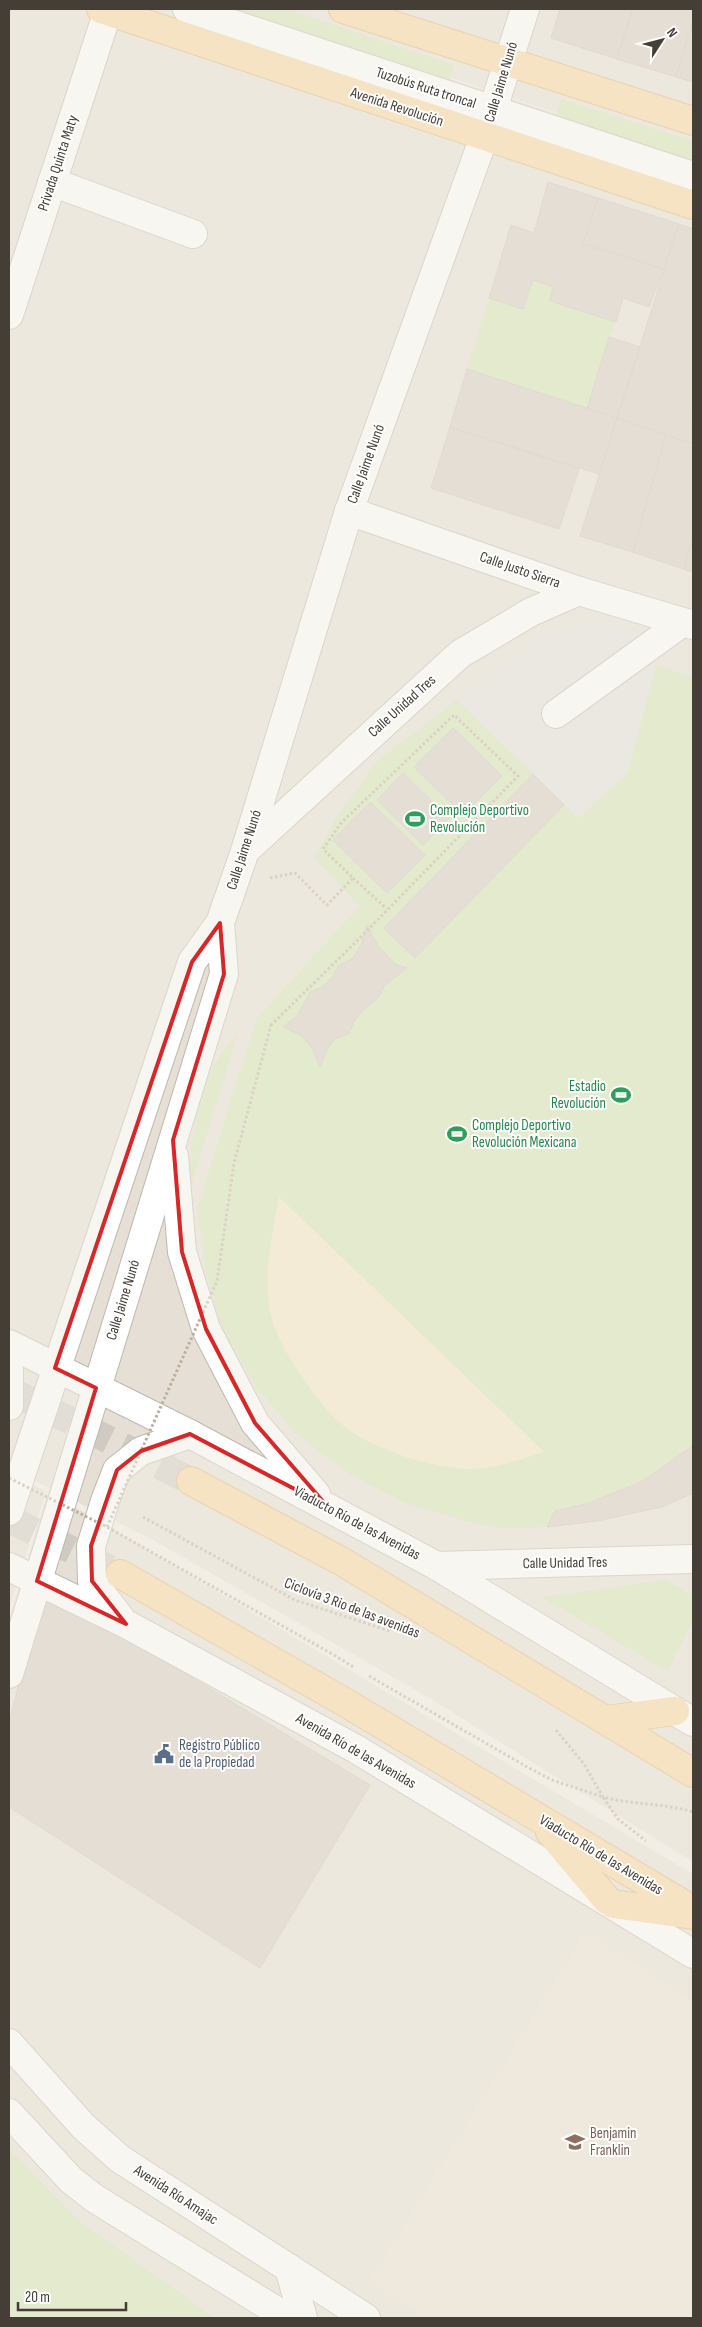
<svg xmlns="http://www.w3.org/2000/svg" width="702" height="2327" viewBox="0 0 702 2327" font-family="'Sofia Sans Condensed',sans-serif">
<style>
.residential{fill:#e6dfd5}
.education{fill:#eae1d1}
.green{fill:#d2e4b1}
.sand{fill:#f5e6c4}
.parking{fill:#e3e1de}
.building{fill:#d6cbbf;stroke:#cdbfb0}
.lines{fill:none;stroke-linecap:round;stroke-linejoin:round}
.major-tunnel{stroke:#cfcbc3;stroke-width:28;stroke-dasharray:28 14;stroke-linecap:butt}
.minor-casing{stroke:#c0b7ad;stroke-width:30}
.major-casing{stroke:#dcb06a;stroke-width:30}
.path{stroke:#beaf9c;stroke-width:3;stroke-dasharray:2.5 2.5;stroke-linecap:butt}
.minor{stroke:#fff;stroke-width:28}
.major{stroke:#f8d599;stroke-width:28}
.path-bridge{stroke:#beaf9c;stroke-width:3;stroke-dasharray:2.5 2.5;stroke-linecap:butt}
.marked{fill:none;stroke:#d62828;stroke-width:4;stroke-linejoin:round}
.labels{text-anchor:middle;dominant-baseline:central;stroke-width:4;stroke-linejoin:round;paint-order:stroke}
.street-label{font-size:15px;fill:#453e36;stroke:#fff}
.leisure-label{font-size:15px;fill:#27864d;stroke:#fff;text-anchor:start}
.service-label{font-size:15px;fill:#4e5e75;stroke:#fff;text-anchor:start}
.education-label{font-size:15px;fill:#785e54;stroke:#fff;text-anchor:start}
</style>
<rect width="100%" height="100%" fill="#f2eee6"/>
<g class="residential">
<path d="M9,9H235L693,158V1862L431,1699L151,1539L9,1468Z"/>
<path d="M243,9H693V158Z"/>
<path d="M9,1473L46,1491L9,1609Z"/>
<path d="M48,1491L693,1874V2318H9V1619Z"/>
</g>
<path class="education" d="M587,1931L693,2002V2318H429L369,2282Z"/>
<g class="green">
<path d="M203,9H287L454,65L446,91Z"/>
<path d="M561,99L693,141V172L552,127Z"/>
<path d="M533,280L553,287L550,301L616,322L609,337L587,409L467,369L489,298L523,309Z"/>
<path d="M594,622L639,630L656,665L693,677V1493L662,1507L597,1521L532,1528H500L466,1521L407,1504L348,1473L295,1433L257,1388L223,1331L206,1273L197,1209L257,1018L360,906L314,858L335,820L377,761L541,636Z"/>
<path d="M238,1033L187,1198C190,1157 193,1116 208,1077C214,1061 227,1047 238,1033Z"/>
<path d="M666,1580L693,1595V1621L667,1671L542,1597Z"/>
<path d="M9,2149L79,2221L215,2318H9Z"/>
</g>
<path class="sand" d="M279,1197L544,1452C519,1460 493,1469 467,1469C433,1468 377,1450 349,1430C332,1418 316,1397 304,1380C290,1360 272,1330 269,1305C265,1266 272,1234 279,1197Z"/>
<path class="parking" d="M594,622L639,630L656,665L628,772L579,818L457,700L541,636Z"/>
<g class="building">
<path d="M560,9H633L617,59L551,38Z"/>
<path d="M633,9H693V21L676,77L617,59Z"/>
<path d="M693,21V82L676,77Z"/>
<path d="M548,182L598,198L584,242L664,269L649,307L623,298L616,322L550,301L553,287L533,280L523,309L489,298L511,225L534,233Z"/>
<path d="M598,198L679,224L664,269L583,244Z"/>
<path d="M679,224L693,229L692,444L617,418Z"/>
<path d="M609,337L640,347L617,418L587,409Z"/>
<path d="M467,369L617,418L599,474L450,427Z"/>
<path d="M617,418L666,435L633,552L580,536Z"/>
<path d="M450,427L579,469L559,529L431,488Z"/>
<path d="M666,435L693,444V537L684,569L633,552Z"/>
<path d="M693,537V572L684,569Z"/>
<path d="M453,728L502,776L463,815L414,767Z"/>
<path d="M403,773L449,818L423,845L377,800Z"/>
<path d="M533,774L564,805L415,958L384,928Z"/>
<path d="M370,802L425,855L387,893L333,840Z"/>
<path d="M367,925L378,946L395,964L407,968L385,985L378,998L364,1009L354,1022L349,1033L334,1040L327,1050L320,1066L312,1048L302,1036L283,1027L298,1015L310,992L322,987L332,978L339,965L352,959L361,946Z"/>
<path d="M693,1446V1493L662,1507L597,1521L547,1527L555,1511L586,1504L641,1482Z"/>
<path d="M43,1588L370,1785L260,1968L9,1807V1723Z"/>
</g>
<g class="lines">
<g class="major-tunnel">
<path d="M9,1390L191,1481"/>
<path d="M9,1519L120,1574"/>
</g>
<defs>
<g id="minor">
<path d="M187,9L693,176"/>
<path d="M52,182L193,234"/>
<path d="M9,315L108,11"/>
<path d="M349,511L579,591L693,625"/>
<path d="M556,714L683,622"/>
<path d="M246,850L460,654L531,612L579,591"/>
<path d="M174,1156L182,1252L206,1329L255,1423L316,1494"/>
<path d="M9,1344L190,1434L437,1566L693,1722"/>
<path d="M9,1370V1406"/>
<path d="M9,1511L192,962L220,923L245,851L349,511L484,137L525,9"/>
<path d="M437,1566L693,1559"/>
<path d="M9,1567L126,1624L356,1749L693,1954"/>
<path d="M121,1619L92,1581L91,1546L106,1498L117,1470L141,1451L190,1434"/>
<path d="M9,1674L224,974L220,923"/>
<path d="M9,2043L83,2126L120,2159L366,2318"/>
<path d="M9,2113L71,2180L94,2198L288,2318"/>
<path d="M289,2268L303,2318"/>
</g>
<g id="major">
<path d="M101,9L693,205"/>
<path d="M343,9L693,121"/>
<path d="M191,1481L341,1561L693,1773"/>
<path d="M120,1574L341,1700L693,1910"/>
<path d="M606,1720L675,1711"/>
<path d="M550,1832L607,1900"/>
<path d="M613,1904L693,1915"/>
</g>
</defs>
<use href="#minor" class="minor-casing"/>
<use href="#major" class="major-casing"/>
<g class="path">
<path d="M270,878L295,873L327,905L353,878L323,849L341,823L454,715L518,776L360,938L271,1025"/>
<path d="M353,878L387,909"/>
<path d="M143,1517L295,1600L390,1631"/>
<path d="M334,1655L355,1668"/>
<path d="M369,1676L529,1768L552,1780L603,1797L618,1819L646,1841"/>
<path d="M556,1730L584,1764L603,1797C633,1805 664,1803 693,1812"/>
</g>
<use href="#minor" class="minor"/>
<use href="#major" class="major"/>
<g class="path-bridge">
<path d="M9,1478L107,1527L334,1655"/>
<path d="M107,1527L217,1281L234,1163L271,1025"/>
</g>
</g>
<path d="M0 0H702V2327H0ZM220,923L224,974L173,1140L182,1252L206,1329L255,1423L327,1506L190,1434L141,1451L117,1470L91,1546L92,1581L126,1624L37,1581L96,1388L55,1368L192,962Z" fill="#f2eee6" fill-opacity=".55" fill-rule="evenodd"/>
<path class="marked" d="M220,923L224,974L173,1140L182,1252L206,1329L255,1423L327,1506L190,1434L141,1451L117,1470L91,1546L92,1581L126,1624L37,1581L96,1388L55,1368L192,962Z"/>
<defs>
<symbol id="stadium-bare" viewBox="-9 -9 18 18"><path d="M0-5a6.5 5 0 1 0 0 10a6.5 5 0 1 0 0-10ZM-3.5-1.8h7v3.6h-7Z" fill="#2e9e5b" stroke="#fff" stroke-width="2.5" paint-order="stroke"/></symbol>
<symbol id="civic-bare" viewBox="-9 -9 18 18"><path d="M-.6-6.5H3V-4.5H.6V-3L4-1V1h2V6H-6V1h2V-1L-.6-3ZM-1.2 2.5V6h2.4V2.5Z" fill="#5c6f8a" stroke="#fff" stroke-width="2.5" paint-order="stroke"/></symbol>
<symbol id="school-bare" viewBox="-9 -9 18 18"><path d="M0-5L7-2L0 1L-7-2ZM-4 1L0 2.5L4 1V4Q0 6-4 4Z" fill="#8d6e63" stroke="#fff" stroke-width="2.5" paint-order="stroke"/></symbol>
</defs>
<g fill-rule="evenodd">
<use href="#stadium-bare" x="401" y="805" width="28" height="28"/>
<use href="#stadium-bare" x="607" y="1081" width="28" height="28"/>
<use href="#stadium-bare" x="443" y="1120" width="28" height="28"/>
<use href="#civic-bare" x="150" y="1740" width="28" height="28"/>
<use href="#school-bare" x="561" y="2128" width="28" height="28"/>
</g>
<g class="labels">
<g class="street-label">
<text transform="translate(501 82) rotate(-73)">Calle Jaime Nunó</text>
<text transform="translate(426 88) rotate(18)">Tuzobús Ruta troncal</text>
<text transform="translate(397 107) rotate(18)">Avenida Revolución</text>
<text transform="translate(58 163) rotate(-72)">Privada Quinta Maty</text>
<text transform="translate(366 464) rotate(-70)">Calle Jaime Nunó</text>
<text transform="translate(520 570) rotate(19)">Calle Justo Sierra</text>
<text transform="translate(402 706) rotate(-42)">Calle Unidad Tres</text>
<text transform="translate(244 850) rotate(-72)">Calle Jaime Nunó</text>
<text transform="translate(123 1300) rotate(-73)">Calle Jaime Nunó</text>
<text transform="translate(357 1523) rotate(28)">Viaducto Río de las Avenidas</text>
<text transform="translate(565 1563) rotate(-1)">Calle Unidad Tres</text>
<text transform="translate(352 1608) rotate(21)">Ciclovía 3 Rio de las avenidas</text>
<text transform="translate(356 1751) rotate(30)">Avenida Río de las Avenidas</text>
<text transform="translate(601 1855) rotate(31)">Viaducto Río de las Avenidas</text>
<text transform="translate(176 2195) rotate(33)">Avenida Río Amajac</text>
</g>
<g class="leisure-label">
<text x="430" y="810">Complejo Deportivo<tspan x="430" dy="17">Revolución</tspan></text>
<text x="606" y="1086" text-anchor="end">Estadio<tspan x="606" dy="17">Revolución</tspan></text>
<text x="472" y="1125">Complejo Deportivo<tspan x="472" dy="17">Revolución Mexicana</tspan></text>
</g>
<g class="service-label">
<text x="179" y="1745">Registro Público<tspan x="179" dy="17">de la Propiedad</tspan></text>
</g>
<g class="education-label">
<text x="590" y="2133">Benjamin<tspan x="590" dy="17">Franklin</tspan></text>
</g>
</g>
<rect width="702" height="2327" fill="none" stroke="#453e36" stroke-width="20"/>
<g transform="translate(662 40) rotate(54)" stroke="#ffffff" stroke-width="4" paint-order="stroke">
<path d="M0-4L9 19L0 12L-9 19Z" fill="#453e36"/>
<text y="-8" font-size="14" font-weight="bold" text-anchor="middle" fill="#453e36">N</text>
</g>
<path d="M18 2302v8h108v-8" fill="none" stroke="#453e36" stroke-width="2.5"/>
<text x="25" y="2302" font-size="15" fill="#453e36" stroke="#ffffff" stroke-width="4" paint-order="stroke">20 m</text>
</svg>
